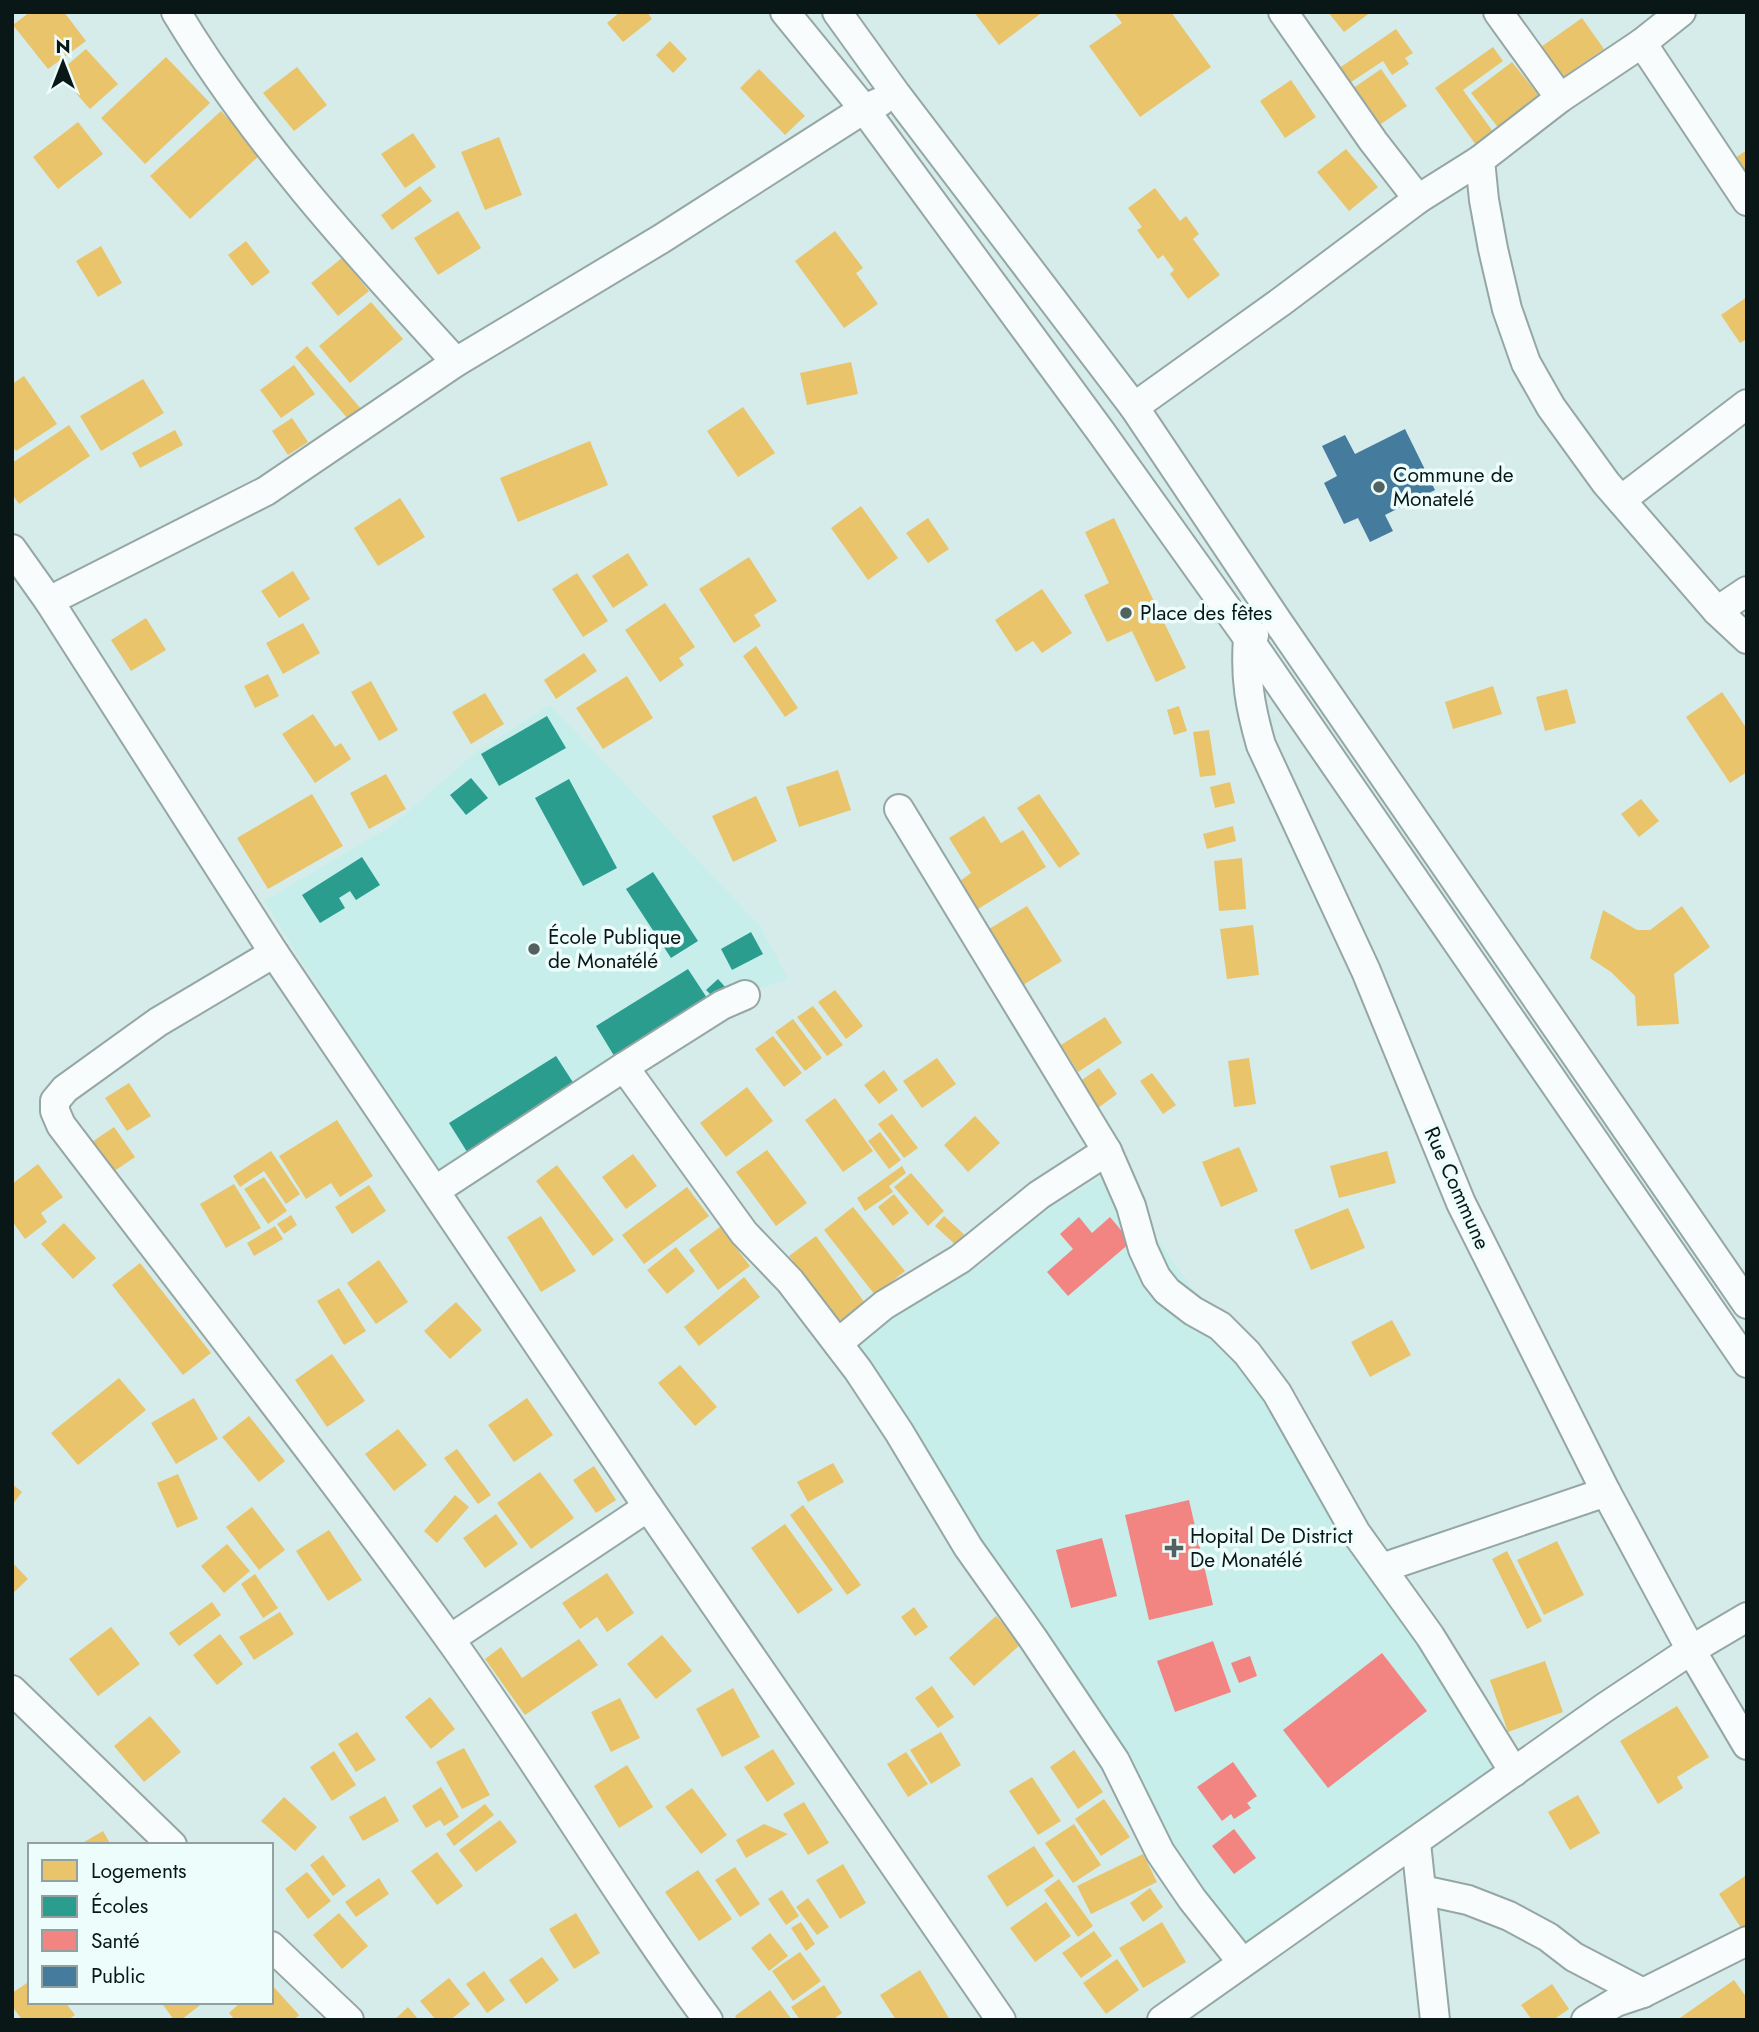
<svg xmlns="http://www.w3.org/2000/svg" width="1759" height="2032" viewBox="0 0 1759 2032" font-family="Jost,sans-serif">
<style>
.built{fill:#c7eeea}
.homes{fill:#e9c46a}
.schools{fill:#2a9d8f}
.health{fill:#f28482}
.public{fill:#457b9d}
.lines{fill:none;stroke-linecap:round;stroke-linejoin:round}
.minor-casing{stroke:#95a7a5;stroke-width:32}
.minor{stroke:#f9fcfc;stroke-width:28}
.poi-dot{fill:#516261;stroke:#edfdfc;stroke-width:2.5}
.labels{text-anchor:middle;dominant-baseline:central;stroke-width:7;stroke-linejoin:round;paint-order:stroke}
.poi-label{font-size:21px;fill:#091817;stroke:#edfdfc;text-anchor:start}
.street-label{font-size:21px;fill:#091817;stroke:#edfdfc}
</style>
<rect width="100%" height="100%" fill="#d6ecea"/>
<g class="built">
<path d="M550,705L759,925L786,974L787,980L735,995L438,1178L264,901L393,825L476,752Z"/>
<path d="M1109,1172L1196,1293L1508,1756L1241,1945L844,1341L981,1265L1011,1230Z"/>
</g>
<g class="homes">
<path d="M30,12H64L86,41L48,69L13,25Z"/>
<path d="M620,12H647L652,19L623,42L607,23Z"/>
<path d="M974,12H1039L1040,14L999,45Z"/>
<path d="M1114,12H1171L1211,67L1140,117L1089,46L1122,23Z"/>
<path d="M1328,12H1371L1344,32Z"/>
<path d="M1582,18L1604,49L1553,84L1531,54Z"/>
<path d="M1396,29L1413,53L1405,58L1409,64L1392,75L1383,61L1345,86L1335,71Z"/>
<path d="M670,41L687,59L673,73L656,55Z"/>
<path d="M1493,47L1503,61L1463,90L1494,133L1476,145L1435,88Z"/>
<path d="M86,49L118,84L90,109L58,73Z"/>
<path d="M166,57L210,103L145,164L101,118Z"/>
<path d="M1512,62L1541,98L1500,130L1471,93Z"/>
<path d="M297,67L327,105L294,131L263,93Z"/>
<path d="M759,69L805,116L785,135L740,88Z"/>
<path d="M1381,69L1407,106L1378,126L1352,89Z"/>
<path d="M1291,80L1316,117L1285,138L1260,101Z"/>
<path d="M221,111L261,154L190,219L150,176Z"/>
<path d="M78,122L103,154L58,189L33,157Z"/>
<path d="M413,133L436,167L405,188L381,154Z"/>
<path d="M499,137L522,195L485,210L461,152Z"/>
<path d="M1346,149L1378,187L1349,211L1317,172Z"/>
<path d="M1747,150V188L1729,162Z"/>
<path d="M420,186L432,201L392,230L381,215Z"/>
<path d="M1155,188L1180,221L1186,216L1199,234L1193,239L1220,275L1188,299L1170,274L1174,270L1163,255L1158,259L1137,230L1142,227L1128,208Z"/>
<path d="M458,211L481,248L438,275L414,238Z"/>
<path d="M835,231L863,268L856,273L878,304L844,328L795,261Z"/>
<path d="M246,241L270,272L252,286L228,255Z"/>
<path d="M101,246L122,283L98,297L76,261Z"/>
<path d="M342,258L369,291L338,316L311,283Z"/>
<path d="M1747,297V339L1740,343L1721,315Z"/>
<path d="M371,302L403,339L350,383L319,346Z"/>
<path d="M307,346L362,410L349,420L295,357Z"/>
<path d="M851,362L858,394L807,405L800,373Z"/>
<path d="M294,365L315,394L281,418L260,390Z"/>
<path d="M24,376L57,424L16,451L12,446V384Z"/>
<path d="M143,379L164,413L101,451L80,416Z"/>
<path d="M743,407L775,453L738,477L707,431Z"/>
<path d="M292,418L308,442L288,455L272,431Z"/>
<path d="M69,425L90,456L19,504L12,494V463Z"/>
<path d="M175,430L183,445L140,468L132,453Z"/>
<path d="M590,441L608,485L518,522L500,478Z"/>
<path d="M400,498L425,537L378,566L354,528Z"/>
<path d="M861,506L898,558L868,580L831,528Z"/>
<path d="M928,518L949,549L928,563L906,533Z"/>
<path d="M1114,518L1186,668L1156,682L1132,631L1107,642L1084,595L1109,583L1085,532Z"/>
<path d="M628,553L648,585L613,608L592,576Z"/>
<path d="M749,557L777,601L754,615L761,626L734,643L699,589Z"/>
<path d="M293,571L310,599L279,618L261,591Z"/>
<path d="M577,573L608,621L583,637L552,589Z"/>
<path d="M1042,589L1072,633L1042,653L1033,641L1016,652L995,620Z"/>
<path d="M665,603L695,647L679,658L684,665L660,682L625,630Z"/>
<path d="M146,618L166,650L131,671L111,640Z"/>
<path d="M303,623L320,653L283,674L266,643Z"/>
<path d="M756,646L798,708L785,717L743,656Z"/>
<path d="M584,653L597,671L556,699L544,680Z"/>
<path d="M268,674L279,696L255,708L244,686Z"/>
<path d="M627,676L653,718L603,749L576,708Z"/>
<path d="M371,681L398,730L379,741L351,692Z"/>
<path d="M1493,686L1502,714L1453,729L1445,702Z"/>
<path d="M1567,689L1576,723L1545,731L1536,697Z"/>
<path d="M1722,692L1747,729V772L1730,783L1686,717Z"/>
<path d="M485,693L504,724L471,744L452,712Z"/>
<path d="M1179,706L1187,731L1174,735L1167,710Z"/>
<path d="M313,714L335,747L341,743L351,759L315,783L282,734Z"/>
<path d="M1209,730L1216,775L1200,777L1193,732Z"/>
<path d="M838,770L851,810L799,827L786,787Z"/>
<path d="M386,774L406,809L369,829L350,793Z"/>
<path d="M1230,782L1235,803L1215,808L1210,787Z"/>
<path d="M312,794L343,846L268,889L237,838Z"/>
<path d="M1039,794L1080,854L1059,868L1017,808Z"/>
<path d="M756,796L777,841L733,862L712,816Z"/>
<path d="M1641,799L1659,821L1639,837L1621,814Z"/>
<path d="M984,816L1001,843L1023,830L1046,867L978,909L960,881L971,873L949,838Z"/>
<path d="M1233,826L1236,841L1207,849L1203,834Z"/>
<path d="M1242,858L1246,909L1219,911L1214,861Z"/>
<path d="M1027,906L1062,961L1023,985L989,929Z"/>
<path d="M1682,906L1710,947L1674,974L1679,1024L1637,1026L1635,996L1611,972L1590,958L1603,910L1637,930H1650Z"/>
<path d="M1253,925L1259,975L1227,979L1220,929Z"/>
<path d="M835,990L863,1026L846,1039L818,1002Z"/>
<path d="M813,1006L843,1045L827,1056L797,1017Z"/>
<path d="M1105,1017L1122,1043L1078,1072L1061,1045Z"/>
<path d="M793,1019L822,1058L805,1071L775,1032Z"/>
<path d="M773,1036L802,1073L784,1087L755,1049Z"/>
<path d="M937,1058L956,1084L922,1108L903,1081Z"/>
<path d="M1249,1058L1256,1104L1234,1107L1228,1061Z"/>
<path d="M1099,1068L1117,1094L1098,1108L1079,1082Z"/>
<path d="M884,1070L898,1090L879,1104L864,1085Z"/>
<path d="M1152,1073L1176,1105L1163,1114L1140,1081Z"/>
<path d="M129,1083L151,1116L127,1131L105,1098Z"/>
<path d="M747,1087L773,1121L726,1157L700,1123Z"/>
<path d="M835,1098L873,1151L843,1172L805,1120Z"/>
<path d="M892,1114L918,1148L904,1158L878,1124Z"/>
<path d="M975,1116L1000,1143L968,1172L944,1145Z"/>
<path d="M337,1120L373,1176L340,1197L331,1183L306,1199L279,1156Z"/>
<path d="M114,1127L135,1157L113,1172L92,1142Z"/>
<path d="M880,1132L901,1160L889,1169L868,1141Z"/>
<path d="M1239,1147L1258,1191L1221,1207L1202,1162Z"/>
<path d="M767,1150L807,1203L776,1226L736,1172Z"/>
<path d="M271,1151L300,1194L286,1204L264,1171L240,1187L233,1176Z"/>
<path d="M1387,1151L1396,1183L1339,1198L1330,1166Z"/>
<path d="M633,1154L657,1186L626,1209L602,1177Z"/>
<path d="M38,1164L63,1197L41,1213L47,1222L25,1239L12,1221V1184Z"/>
<path d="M557,1165L614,1240L593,1256L536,1181Z"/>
<path d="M902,1166L906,1173L889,1186L893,1192L865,1211L857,1198Z"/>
<path d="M911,1173L944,1211L928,1226L894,1187Z"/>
<path d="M264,1177L287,1211L268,1224L244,1189Z"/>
<path d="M234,1184L261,1228L226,1248L200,1204Z"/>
<path d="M369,1185L386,1211L352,1234L335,1207Z"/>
<path d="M687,1187L709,1216L644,1264L622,1235Z"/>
<path d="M894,1194L909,1213L893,1226L878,1207Z"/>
<path d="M853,1207L905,1271L875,1295L824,1230Z"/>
<path d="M1348,1208L1365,1248L1311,1270L1294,1230Z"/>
<path d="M291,1215L297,1225L284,1234L277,1224Z"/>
<path d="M541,1216L576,1271L541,1292L507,1237Z"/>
<path d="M944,1216L967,1237L958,1247L935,1226Z"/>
<path d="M64,1223L96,1258L73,1279L41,1244Z"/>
<path d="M275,1226L283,1239L254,1256L247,1243Z"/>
<path d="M720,1227L750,1266L718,1290L689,1250Z"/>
<path d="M816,1236L865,1303L838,1322L789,1256Z"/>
<path d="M676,1247L695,1271L667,1294L647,1270Z"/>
<path d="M379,1260L408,1302L376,1324L347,1283Z"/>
<path d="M140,1263L211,1353L183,1375L112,1285Z"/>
<path d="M744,1277L760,1297L699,1346L684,1327Z"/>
<path d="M339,1288L366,1331L344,1345L317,1301Z"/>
<path d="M456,1302L482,1330L450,1359L424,1331Z"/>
<path d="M1392,1320L1411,1355L1370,1377L1351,1342Z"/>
<path d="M332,1354L365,1401L327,1427L295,1380Z"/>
<path d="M680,1365L717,1407L695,1426L658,1383Z"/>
<path d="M119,1378L146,1410L78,1465L51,1433Z"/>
<path d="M194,1398L218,1439L176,1464L151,1423Z"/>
<path d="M527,1398L553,1435L514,1462L488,1425Z"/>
<path d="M249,1416L285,1461L259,1482L222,1437Z"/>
<path d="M398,1429L427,1465L394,1491L365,1454Z"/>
<path d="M457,1449L491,1495L478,1504L444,1458Z"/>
<path d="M833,1463L844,1482L808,1502L797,1482Z"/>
<path d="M594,1466L616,1500L596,1513L573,1480Z"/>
<path d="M540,1472L574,1518L531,1549L497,1503Z"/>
<path d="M178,1474L198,1519L177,1528L157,1483Z"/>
<path d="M12,1484L22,1492L12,1505Z"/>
<path d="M455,1495L469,1507L437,1543L424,1531Z"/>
<path d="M803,1505L861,1585L847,1595L790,1515Z"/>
<path d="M252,1507L285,1550L259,1570L226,1527Z"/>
<path d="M496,1514L518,1544L485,1568L463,1538Z"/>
<path d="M785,1524L833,1590L798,1614L751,1548Z"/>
<path d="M329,1530L362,1580L328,1601L296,1551Z"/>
<path d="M1557,1541L1584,1595L1544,1615L1517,1560Z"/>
<path d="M227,1544L250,1571L224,1593L201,1566Z"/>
<path d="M1507,1551L1542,1621L1527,1629L1492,1559Z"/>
<path d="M12,1562L28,1579L12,1594Z"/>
<path d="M607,1573L634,1613L607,1632L597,1617L580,1629L562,1603Z"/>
<path d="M255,1574L278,1608L263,1618L241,1584Z"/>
<path d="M212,1602L221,1615L179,1646L169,1633Z"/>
<path d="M914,1607L928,1627L915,1636L901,1617Z"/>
<path d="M280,1612L294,1634L254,1660L239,1637Z"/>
<path d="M996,1616L1021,1644L974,1686L949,1658Z"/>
<path d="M111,1627L140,1664L98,1696L69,1659Z"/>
<path d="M220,1634L243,1664L217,1685L193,1655Z"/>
<path d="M662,1635L692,1671L656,1699L627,1664Z"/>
<path d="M579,1639L598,1665L525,1715L485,1659L501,1647L522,1678Z"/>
<path d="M1545,1661L1563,1712L1508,1732L1490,1680Z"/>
<path d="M932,1686L954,1717L938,1728L915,1698Z"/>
<path d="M733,1688L760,1737L722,1757L696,1709Z"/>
<path d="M430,1697L455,1729L431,1749L405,1717Z"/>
<path d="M620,1698L640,1738L611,1752L591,1712Z"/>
<path d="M1677,1706L1709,1757L1677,1777L1683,1788L1658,1804L1620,1741Z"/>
<path d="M150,1716L181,1752L144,1782L114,1746Z"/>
<path d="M357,1732L376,1760L356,1772L338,1744Z"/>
<path d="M941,1732L961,1765L931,1784L910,1750Z"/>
<path d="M464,1748L490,1795L462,1809L436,1762Z"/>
<path d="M773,1749L795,1784L767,1802L744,1767Z"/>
<path d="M1074,1750L1103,1792L1078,1809L1050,1767Z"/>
<path d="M334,1751L356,1785L332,1801L310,1767Z"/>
<path d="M906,1752L928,1784L908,1797L887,1764Z"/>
<path d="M627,1765L653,1807L619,1828L594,1786Z"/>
<path d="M1032,1777L1061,1821L1038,1835L1009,1791Z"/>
<path d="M441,1787L459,1817L444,1826L440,1820L426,1828L412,1806Z"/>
<path d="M692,1788L727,1835L701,1854L665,1807Z"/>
<path d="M1578,1795L1600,1833L1570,1850L1548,1812Z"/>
<path d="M385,1796L399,1821L363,1841L349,1817Z"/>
<path d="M284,1797L317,1827L295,1851L261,1821Z"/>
<path d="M1104,1799L1130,1837L1101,1856L1075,1819Z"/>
<path d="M804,1802L829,1843L808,1855L783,1814Z"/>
<path d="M485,1804L494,1815L454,1846L446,1834Z"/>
<path d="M500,1820L517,1842L476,1872L459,1850Z"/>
<path d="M764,1824L788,1834L746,1858L736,1840Z"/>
<path d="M1074,1824L1101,1865L1073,1883L1045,1843Z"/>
<path d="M103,1831L111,1845H79Z"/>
<path d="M1034,1846L1054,1876L1007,1907L987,1876Z"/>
<path d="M437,1852L463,1886L437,1905L411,1871Z"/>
<path d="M1143,1854L1157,1882L1091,1914L1077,1886Z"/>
<path d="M323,1855L346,1886L333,1896L310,1865Z"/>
<path d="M843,1864L866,1903L840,1919L816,1880Z"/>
<path d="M735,1867L760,1904L740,1917L715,1880Z"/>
<path d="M698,1870L732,1919L699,1941L665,1892Z"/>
<path d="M307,1872L331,1901L308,1919L285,1889Z"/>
<path d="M1745,1876L1747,1924L1741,1928L1719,1894Z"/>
<path d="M379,1878L389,1894L356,1917L345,1902Z"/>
<path d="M1059,1879L1093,1926L1078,1937L1044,1890Z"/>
<path d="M1150,1888L1163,1907L1143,1922L1130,1903Z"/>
<path d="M782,1890L799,1916L786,1925L768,1899Z"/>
<path d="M808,1898L829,1927L817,1935L796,1907Z"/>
<path d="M1046,1902L1071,1936L1035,1962L1010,1928Z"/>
<path d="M339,1913L368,1946L342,1969L313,1935Z"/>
<path d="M576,1913L600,1953L574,1969L549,1929Z"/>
<path d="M801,1922L815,1944L806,1951L791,1928Z"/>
<path d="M1162,1922L1186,1962L1143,1988L1119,1948Z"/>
<path d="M1094,1931L1112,1956L1081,1978L1062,1953Z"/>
<path d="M770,1933L788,1956L769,1971L751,1948Z"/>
<path d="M800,1952L821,1981L793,2001L772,1971Z"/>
<path d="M542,1957L559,1980L526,2004L509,1980Z"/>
<path d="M1117,1959L1139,1990L1106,2014L1083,1983Z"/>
<path d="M920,1970L950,2020H896L880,1995Z"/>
<path d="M484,1971L505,2000L487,2013L466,1984Z"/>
<path d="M449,1978L470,2004L450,2020H436L420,2001Z"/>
<path d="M1734,1980L1747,1998V2020H1677Z"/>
<path d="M30,1981V2002H65L75,2015L68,2020H22L12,2006V1993Z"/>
<path d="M271,1984L299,2015L294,2020H235L229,2013L241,2002H271Z"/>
<path d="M1552,1984L1569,2009L1553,2020H1532L1521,2005Z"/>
<path d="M824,1985L842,2013L832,2020H800L791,2007Z"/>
<path d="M770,1990L792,2020H737L735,2016Z"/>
<path d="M161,2002H204L181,2020H174Z"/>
<path d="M408,2007L419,2020H394Z"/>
</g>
<g class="schools">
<path d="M547,716L566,748L499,786L481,754Z"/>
<path d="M471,778L488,798L466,815L450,795Z"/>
<path d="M569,779L617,868L583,886L535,798Z"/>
<path d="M362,857L380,885L356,900L350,891L339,898L345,908L320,923L302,895Z"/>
<path d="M653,872L698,941L671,958L626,889Z"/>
<path d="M751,932L763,954L732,970L721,949Z"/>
<path d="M688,969L709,1001L616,1059L596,1026Z"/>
<path d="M718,979L727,989L715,999L706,990Z"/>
<path d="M556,1056L576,1087L469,1155L449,1123Z"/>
</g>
<g class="health">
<path d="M1079,1217L1092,1233L1110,1217L1131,1242L1068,1296L1047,1272L1073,1249L1060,1234Z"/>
<path d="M1189,1500L1213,1605L1149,1620L1125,1515Z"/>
<path d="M1102,1538L1117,1596L1071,1608L1056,1550Z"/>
<path d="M1213,1641L1231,1692L1175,1712L1157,1661Z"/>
<path d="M1382,1653L1427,1711L1328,1788L1283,1730Z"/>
<path d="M1250,1656L1257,1676L1239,1683L1231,1663Z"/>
<path d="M1233,1762L1257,1796L1247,1803L1251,1808L1234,1819L1231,1814L1222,1821L1197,1787Z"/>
<path d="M1234,1829L1256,1858L1234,1874L1212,1846Z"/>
</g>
<path class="public" d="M1405,429L1435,490L1385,515L1393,531L1370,542L1358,518L1344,524L1324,483L1337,476L1322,446L1345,435L1355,454Z"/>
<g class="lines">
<defs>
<g id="minor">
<path d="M176,12C253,140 355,252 456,362"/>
<path d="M785,12L864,109L1101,432L1248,638L1747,1363"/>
<path d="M837,12L896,94L1134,407L1278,622L1747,1304"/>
<path d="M1283,12L1373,141L1418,199"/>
<path d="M1498,12L1560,98"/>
<path d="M1681,12L1642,43L1560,98L1480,160L1484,200L1493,249L1507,309L1526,363L1551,407L1606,483L1717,611L1747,639"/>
<path d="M1642,43L1747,201"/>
<path d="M1134,407L1282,301L1418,199L1480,160"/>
<path d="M1621,500L1747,404"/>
<path d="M12,549L49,601L274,953L648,1507L1001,2020"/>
<path d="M49,601L266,491L456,362L661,239L864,109L880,102"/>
<path d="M1717,611L1747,591"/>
<path d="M1254,635L1248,638C1245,678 1250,707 1261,745L1366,971L1461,1203L1606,1492L1691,1650L1747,1745"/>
<path d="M899,809L1107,1151L1131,1206L1143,1249L1156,1277L1167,1291L1193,1311L1220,1326L1247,1353L1277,1393L1356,1533L1430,1636L1514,1772"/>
<path d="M274,953L158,1022L65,1089L55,1101V1111L61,1125C191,1296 324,1465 449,1638C539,1763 617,1896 708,2020"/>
<path d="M624,1067L722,1005L745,995"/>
<path d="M436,1190L624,1067L744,1233L790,1281L858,1370L899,1432L968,1547L1032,1637L1115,1761L1160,1852L1192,1899L1242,1962"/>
<path d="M838,1343L884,1305L960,1259L1039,1195L1107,1151"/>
<path d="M1382,1568L1606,1492"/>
<path d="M450,1639L648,1507"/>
<path d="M12,1690L172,1845"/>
<path d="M1416,1843L1435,2020"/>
<path d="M1422,1890L1468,1900L1509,1916L1548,1937L1574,1957L1643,1993"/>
<path d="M271,1946L349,2020"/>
<path d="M1162,2020L1604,1708L1691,1650L1747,1617"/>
<path d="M1586,2020L1616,2002L1643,1993L1747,1941"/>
</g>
</defs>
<use href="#minor" class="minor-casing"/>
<use href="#minor" class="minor"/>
</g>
<g class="poi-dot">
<circle cx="1379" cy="487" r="7"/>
<circle cx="1126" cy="613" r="7"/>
<circle cx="534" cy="949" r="7"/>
<path d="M1170.5 1537.5h7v7h7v7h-7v7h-7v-7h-7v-7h7z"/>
</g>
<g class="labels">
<g class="poi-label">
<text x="1393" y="475">Commune de<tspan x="1393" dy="24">Monatelé</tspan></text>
<text x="1140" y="613">Place des fêtes</text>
<text x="548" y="937">École Publique<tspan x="548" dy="24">de Monatélé</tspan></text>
<text x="1190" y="1536">Hopital De District<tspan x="1190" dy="24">De Monatélé</tspan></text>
</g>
<g class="street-label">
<text transform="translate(1457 1188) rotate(66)">Rue Commune</text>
</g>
</g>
<rect width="1759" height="2032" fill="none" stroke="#091817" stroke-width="28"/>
<rect x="28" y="1843" width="245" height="161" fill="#edfdfc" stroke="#92a1a0" stroke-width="2"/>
<rect x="42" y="1860" width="35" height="21" fill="#e9c46a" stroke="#92a1a0" stroke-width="2"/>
<text x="91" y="1878" font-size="21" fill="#091817">Logements</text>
<rect x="42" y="1896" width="35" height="21" fill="#2a9d8f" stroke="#92a1a0" stroke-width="2"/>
<text x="91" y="1913" font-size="21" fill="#091817">Écoles</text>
<rect x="42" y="1930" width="35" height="21" fill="#f28482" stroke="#92a1a0" stroke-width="2"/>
<text x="91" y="1948" font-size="21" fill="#091817">Santé</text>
<rect x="42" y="1966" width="35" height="21" fill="#457b9d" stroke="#92a1a0" stroke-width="2"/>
<text x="91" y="1983" font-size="21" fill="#091817">Public</text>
<g transform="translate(63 63)" stroke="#edfdfc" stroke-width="5" paint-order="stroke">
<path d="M0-5L12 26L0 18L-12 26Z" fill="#091817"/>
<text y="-10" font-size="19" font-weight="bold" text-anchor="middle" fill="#091817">N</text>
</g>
</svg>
